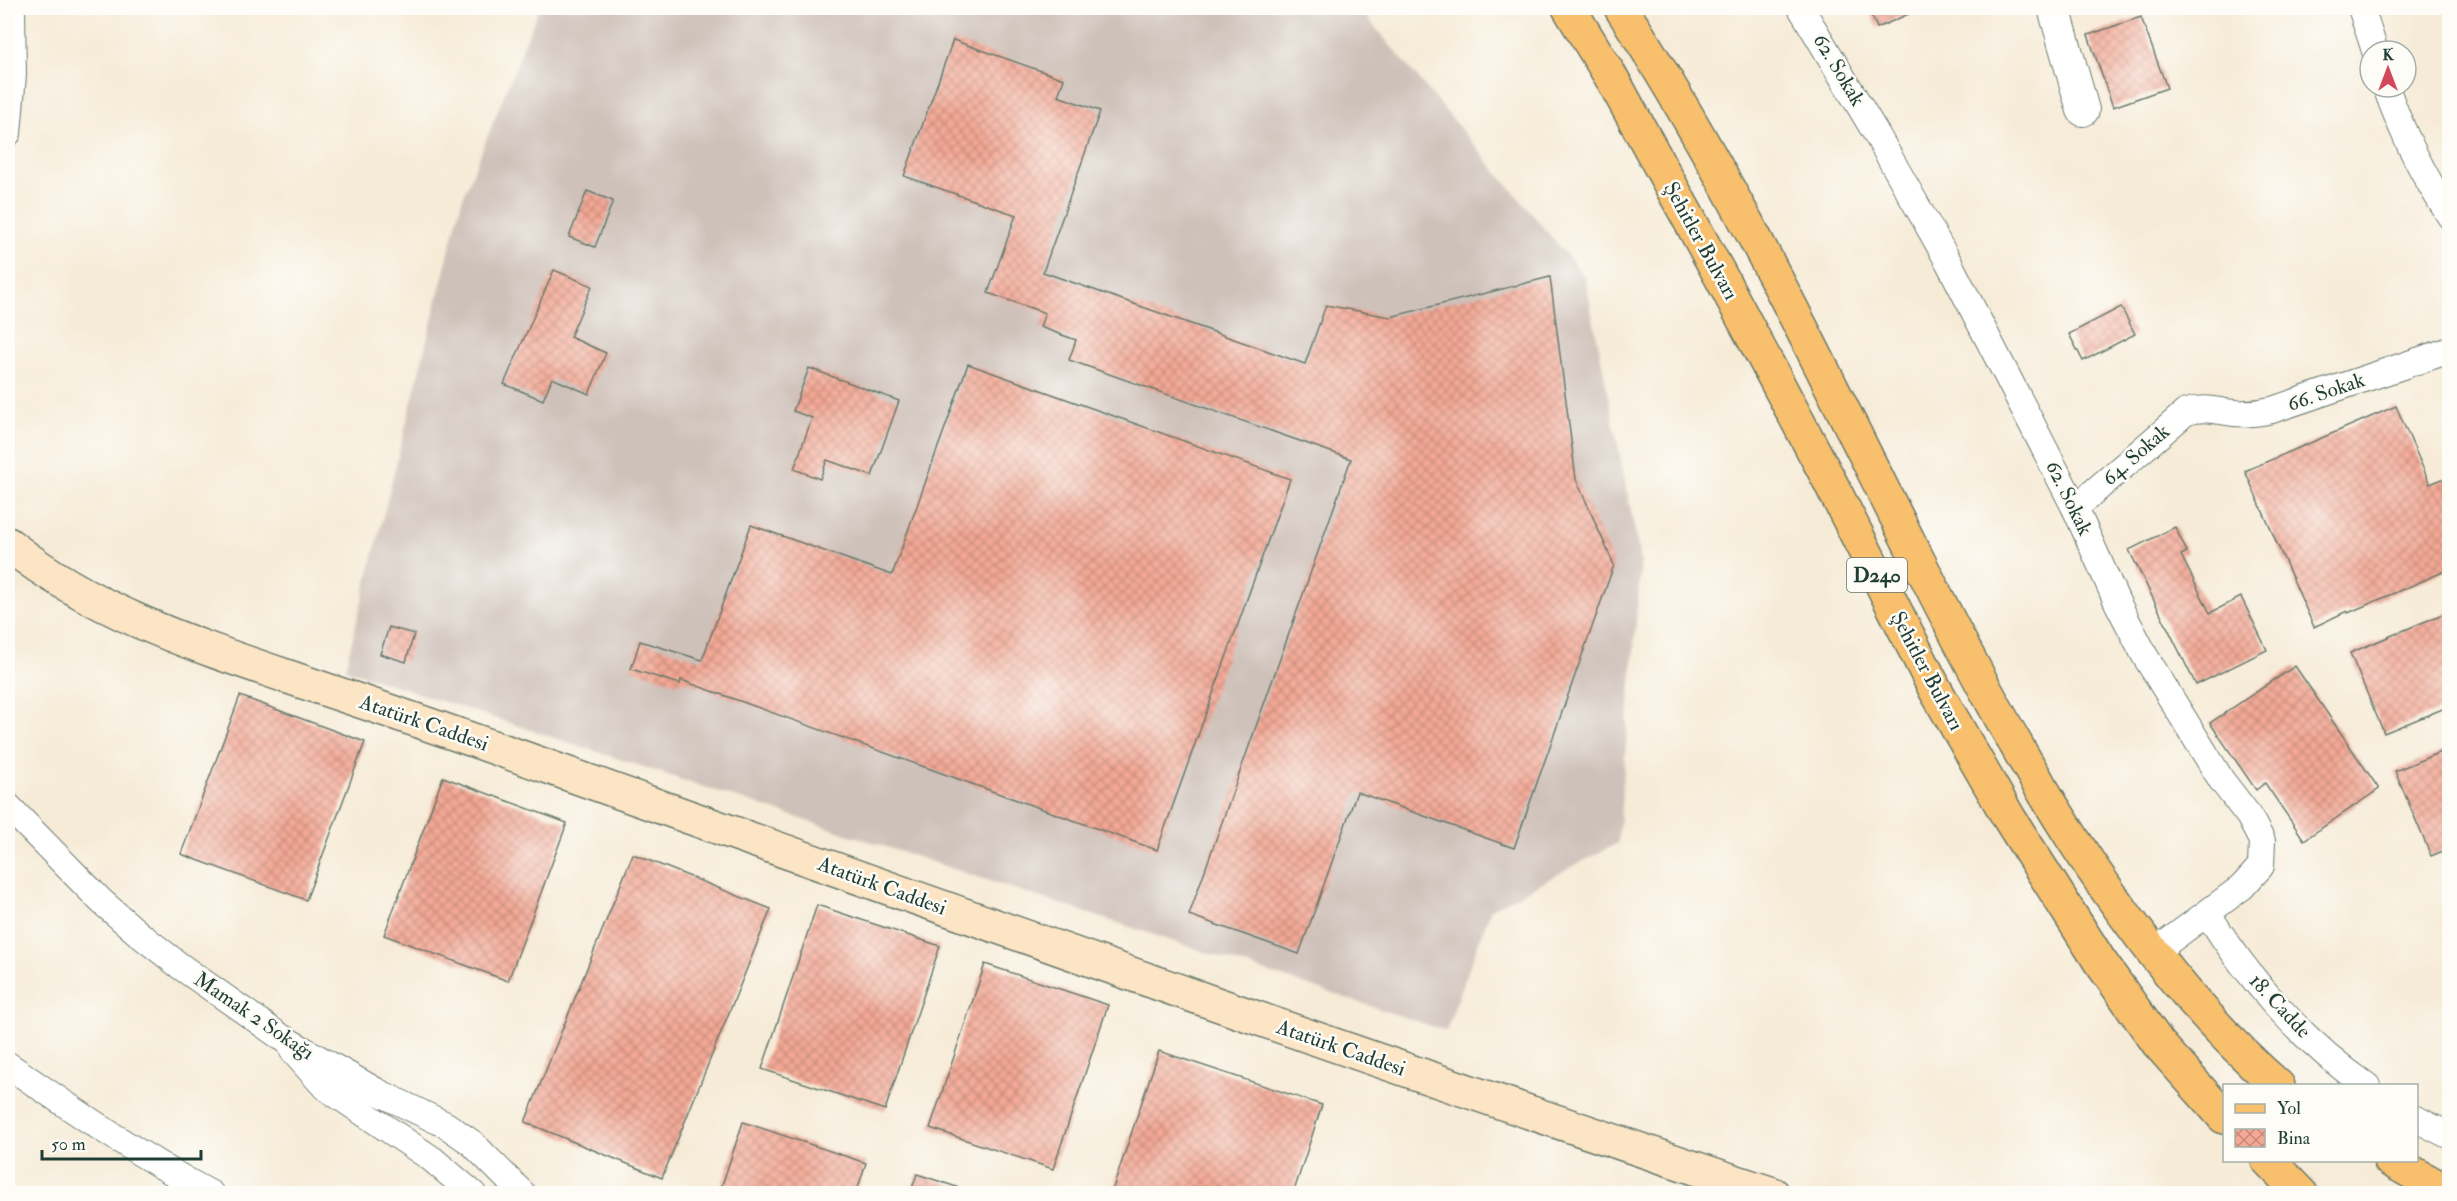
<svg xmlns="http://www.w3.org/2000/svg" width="2457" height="1201" viewBox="0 0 2457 1201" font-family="'IM FELL Double Pica',serif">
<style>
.industrial{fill:#cec1b9}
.building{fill:url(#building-cross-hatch)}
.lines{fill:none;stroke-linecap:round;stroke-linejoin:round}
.minor-casing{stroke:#6a7a6d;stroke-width:28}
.tertiary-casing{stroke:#6a7a6d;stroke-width:34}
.secondary-casing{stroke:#6a7a6d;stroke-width:36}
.primary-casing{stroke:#6a7a6d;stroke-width:36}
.minor{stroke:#fff;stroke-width:26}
.tertiary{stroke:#fff;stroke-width:32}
.secondary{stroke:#fce5c4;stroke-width:33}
.primary{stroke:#f8bf6c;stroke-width:33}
.labels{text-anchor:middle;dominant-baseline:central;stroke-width:5;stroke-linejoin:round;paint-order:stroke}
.shield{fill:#fdfcf7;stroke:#62766e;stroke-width:1.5}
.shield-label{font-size:20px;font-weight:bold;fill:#1f3d34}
.street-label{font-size:21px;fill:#1f3d34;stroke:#fdfcf7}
</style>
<defs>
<pattern id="building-cross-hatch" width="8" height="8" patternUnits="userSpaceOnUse" patternTransform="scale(1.5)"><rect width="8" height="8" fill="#f4a895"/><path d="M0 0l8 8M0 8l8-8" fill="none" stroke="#c58a7a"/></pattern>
</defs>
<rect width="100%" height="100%" fill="#fdfcf7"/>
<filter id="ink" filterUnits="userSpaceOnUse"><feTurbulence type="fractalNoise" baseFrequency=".0167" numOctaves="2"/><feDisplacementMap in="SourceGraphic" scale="12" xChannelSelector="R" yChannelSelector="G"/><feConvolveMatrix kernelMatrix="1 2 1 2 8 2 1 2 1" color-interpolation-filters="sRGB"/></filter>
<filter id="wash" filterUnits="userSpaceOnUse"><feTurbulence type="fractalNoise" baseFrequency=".008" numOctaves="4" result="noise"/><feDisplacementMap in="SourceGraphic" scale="24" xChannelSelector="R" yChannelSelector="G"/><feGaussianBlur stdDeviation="1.35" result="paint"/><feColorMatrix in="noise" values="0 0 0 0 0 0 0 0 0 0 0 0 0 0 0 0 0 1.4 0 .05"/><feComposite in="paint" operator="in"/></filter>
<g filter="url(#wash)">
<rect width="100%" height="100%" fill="#f6ebd7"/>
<path class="industrial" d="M539,8H1359L1585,277L1641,562L1618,843L1491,909L1446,1031L345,669L462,200Z"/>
<g id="blocks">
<g class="building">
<path d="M1868,8H1922L1877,28Z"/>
<path d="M2141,17L2167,88L2113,107L2088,35Z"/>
<path d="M953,40L1064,79L1058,96L1100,111L1043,272L1305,364L1326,305L1390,317L1550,277L1576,479L1614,565L1514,848L1357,792L1299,954L1189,915L1351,459L1069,360L1076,340L1040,327L1045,313L988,293L1016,215L904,176Z"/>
<path d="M587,191L613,201L595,247L569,237Z"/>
<path d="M554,270L592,286L570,337L606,353L589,394L552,378L543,400L504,384Z"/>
<path d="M2121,307L2135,334L2083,361L2069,334Z"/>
<path d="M968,364L1290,479L1157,850L681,680L680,684L631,669L640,641L702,660L751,525L892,575Z"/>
<path d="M809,368L899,401L872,476L827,460L820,479L794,469L812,418L793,411Z"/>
<path d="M2396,406L2430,484L2450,476V569L2348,613L2347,611L2314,627L2245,471Z"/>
<path d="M2175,527L2187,552L2181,555L2210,613L2241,597L2267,650L2196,685L2129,550Z"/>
<path d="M2450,611V706L2384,733L2350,653Z"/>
<path d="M389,627L414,634L406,662L380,654Z"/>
<path d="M2295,666L2379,789L2304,840L2265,783L2256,790L2210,723Z"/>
<path d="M240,696L365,742L306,900L181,854Z"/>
<path d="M2450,748V848L2431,856L2395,771Z"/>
<path d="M443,777L567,823L508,981L384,935Z"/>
<path d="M633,854L771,909L662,1178L525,1122Z"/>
<path d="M817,905L940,946L885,1110L762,1069Z"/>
<path d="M985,964L1108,1005L1053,1169L930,1128Z"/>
<path d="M1159,1051L1322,1105L1293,1194H1111Z"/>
<path d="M743,1122L866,1163L856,1194H719Z"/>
<path d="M917,1174L966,1190L965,1194H910Z"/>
</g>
</g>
</g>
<g filter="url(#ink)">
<use href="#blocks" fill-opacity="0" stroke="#6a7a6d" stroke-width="1.5"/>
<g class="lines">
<defs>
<g id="minor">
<path d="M1801,8L1877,135L1948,261L2075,508L2117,602L2145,656L2222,781L2249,816L2262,841L2261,866L2242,887L2153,953"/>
<path d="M2361,8L2375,51"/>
<path d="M2386,87C2402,133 2423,175 2450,216"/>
<path d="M8,133L13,75L12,8"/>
<path d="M2075,508L2186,412C2205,406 2215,411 2234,413C2247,414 2259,413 2272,410L2450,350"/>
<path d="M8,806L101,901L139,934L180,966L281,1037L376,1091L446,1125L472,1143L523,1194"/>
<path d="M2208,914C2248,979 2303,1042 2367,1086"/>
<path d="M293,1051L325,1087L432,1159L473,1194"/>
<path d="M8,1065C73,1110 140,1156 211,1194"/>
<path d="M2416,1119L2450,1136"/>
</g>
<path id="tertiary" d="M2054,8L2083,110"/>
<path id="secondary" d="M8,544C98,616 207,649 315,686C396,713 477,741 557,770C961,914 1365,1059 1773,1194"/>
<g id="primary">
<path d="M1569,8L1614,82L1721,277L1828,478L1935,689L2009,818L2099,960L2158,1043L2224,1117"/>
<path d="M1621,8C1734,182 1823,372 1917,558C2011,744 2119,946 2278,1086"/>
<path d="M2268,1160L2301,1194"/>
<path d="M2390,1160L2433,1184L2450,1191"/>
</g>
</defs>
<use href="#minor" class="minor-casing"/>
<use href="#tertiary" class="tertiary-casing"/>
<use href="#secondary" class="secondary-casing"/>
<use href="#primary" class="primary-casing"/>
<use href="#minor" class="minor"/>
<use href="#tertiary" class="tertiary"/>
<use href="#secondary" class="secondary"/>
<use href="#primary" class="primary"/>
</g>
</g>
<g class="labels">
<rect class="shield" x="1847" y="558" width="60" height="34" rx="4.5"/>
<g class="shield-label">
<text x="1877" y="575">D240</text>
</g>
<g class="street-label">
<text transform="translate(1839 70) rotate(59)">62. Sokak</text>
<text transform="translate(1701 241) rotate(61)">Şehitler Bulvarı</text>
<text transform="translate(2326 392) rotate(-19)">66. Sokak</text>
<text transform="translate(2136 455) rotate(-41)">64. Sokak</text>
<text transform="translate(2069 498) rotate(64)">62. Sokak</text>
<text transform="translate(1927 671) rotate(62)">Şehitler Bulvarı</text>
<text transform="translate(424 723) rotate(19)">Atatürk Caddesi</text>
<text transform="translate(882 886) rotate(20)">Atatürk Caddesi</text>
<text transform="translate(2280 1006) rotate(47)">18. Cadde</text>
<text transform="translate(254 1016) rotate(34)">Mamak 2 Sokağı</text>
<text transform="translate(1341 1048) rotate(19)">Atatürk Caddesi</text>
</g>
</g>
<rect width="2457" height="1201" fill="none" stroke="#fdfcf7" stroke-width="30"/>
<rect x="2223" y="1084" width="195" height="78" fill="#fdfcf7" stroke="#a4b0a9" stroke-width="1.5"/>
<rect x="2235" y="1104" width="30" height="9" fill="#f8bf6c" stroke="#a4b0a9" stroke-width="1.5"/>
<text x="2277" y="1114" font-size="18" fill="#1f3d34">Yol</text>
<rect x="2235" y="1129" width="30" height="18" fill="url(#building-cross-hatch)" stroke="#a4b0a9" stroke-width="1.5"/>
<text x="2277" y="1144" font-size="18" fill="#1f3d34">Bina</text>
<g transform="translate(2388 69)"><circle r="28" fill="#fdfcf7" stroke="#a4b0a9" stroke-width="1.5"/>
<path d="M0-4.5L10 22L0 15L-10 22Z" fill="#d1495b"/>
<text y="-9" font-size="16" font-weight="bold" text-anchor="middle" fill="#1f3d34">K</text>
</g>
<path d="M42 1150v9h159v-9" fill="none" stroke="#1f3d34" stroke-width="3"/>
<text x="51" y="1150" font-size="18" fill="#1f3d34" stroke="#fdfcf7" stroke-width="4.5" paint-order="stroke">50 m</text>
</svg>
